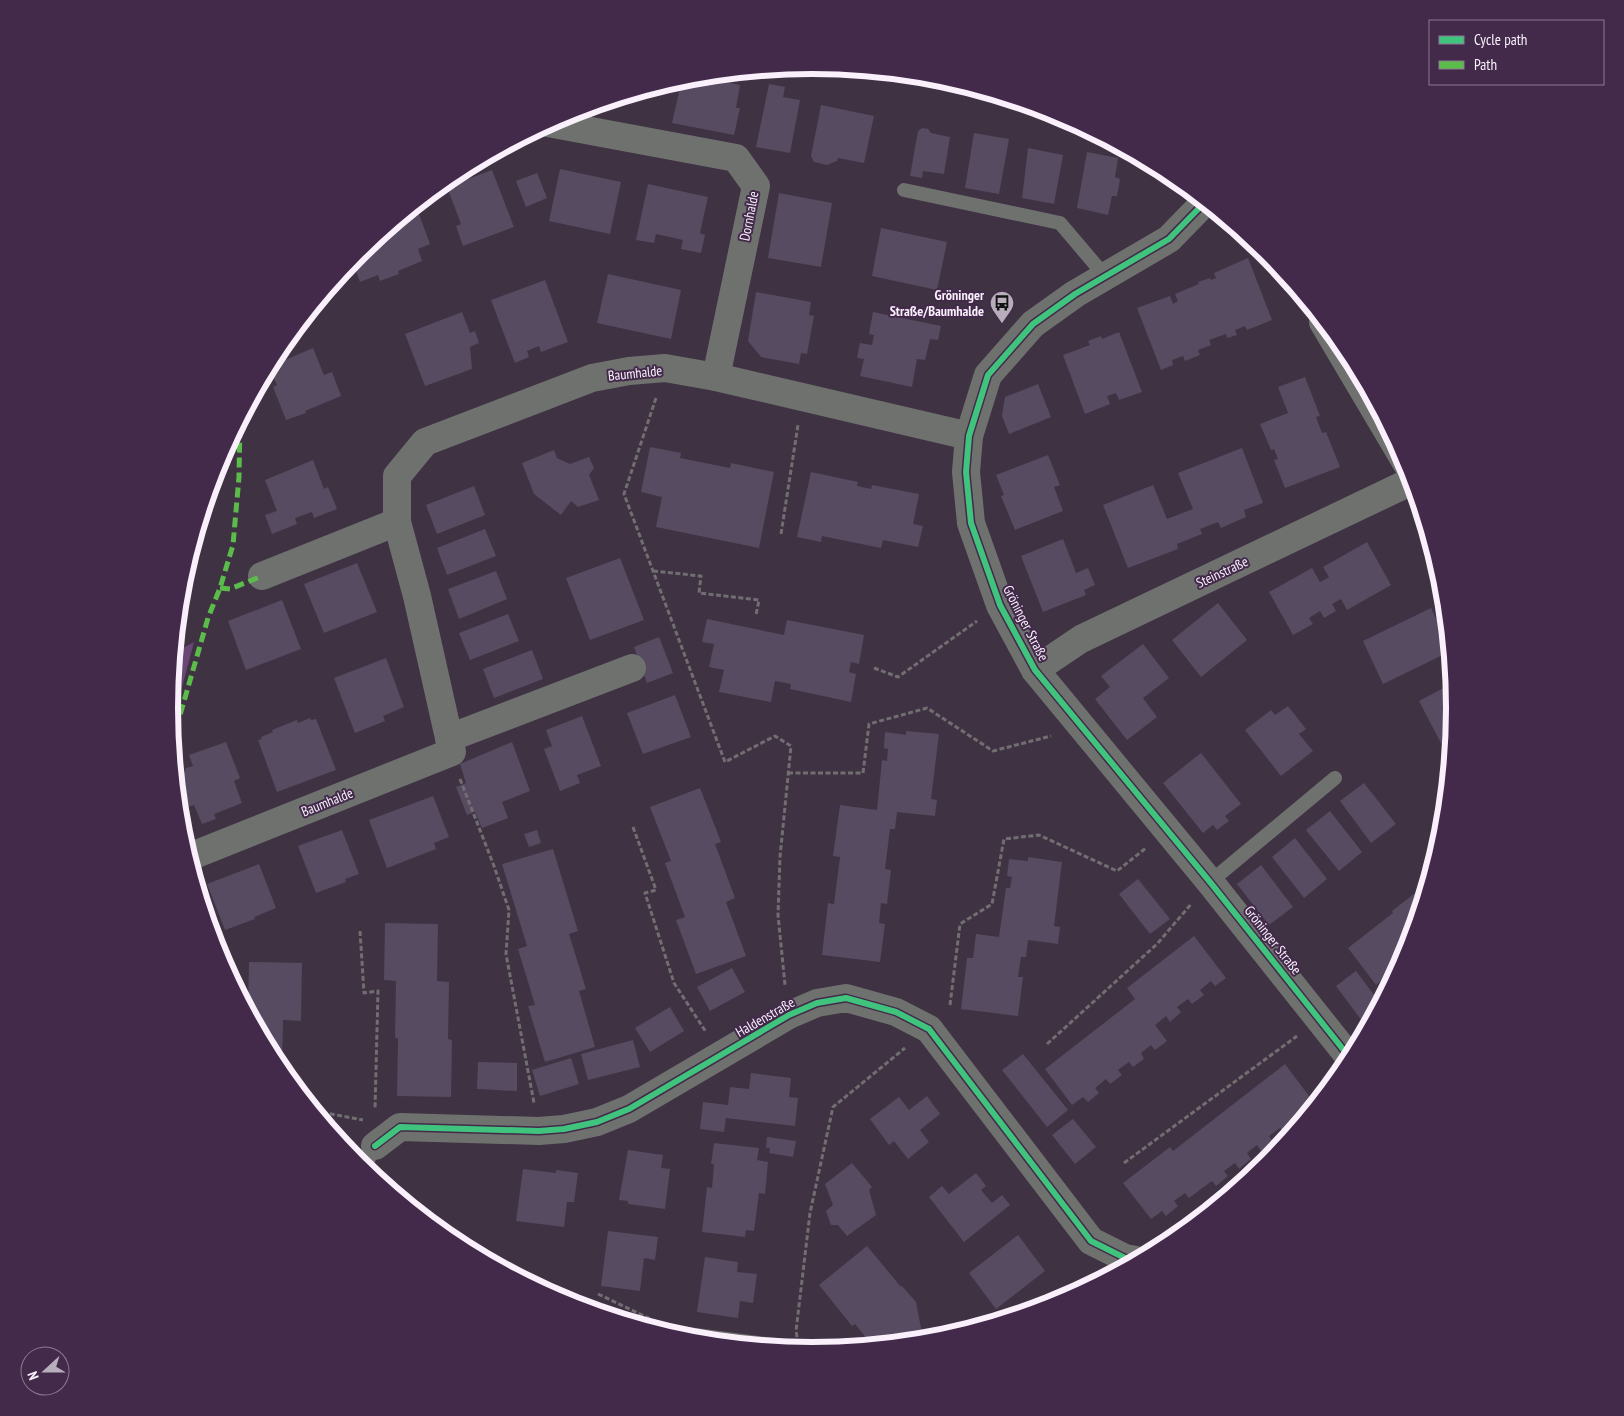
<svg xmlns="http://www.w3.org/2000/svg" width="1624" height="1416" viewBox="0 0 1624 1416" font-family="'PT Sans Narrow',sans-serif">
<style>
.grass{fill:#694774}
.building{fill:#564b61}
.lines{fill:none;stroke-linecap:round;stroke-linejoin:round}
.path{stroke:#716e71;stroke-width:3;stroke-dasharray:5 2.5;stroke-linecap:butt}
.lane{stroke:#6f716f;stroke-width:14}
.street{stroke:#6f716f;stroke-width:28}
.quiet{stroke:#5cbc4b;stroke-width:5;stroke-dasharray:10 5;stroke-linecap:butt}
.cycleway-casing{stroke:#432a4b;stroke-width:9}
.cycleway{stroke:#40c37c;stroke-width:6}
.labels{text-anchor:middle;dominant-baseline:central;stroke-width:4;stroke-linejoin:round;paint-order:stroke}
.street-label{font-size:14px;fill:#f9f0fc;stroke:#432a4b}
.poi-label{font-size:14px;font-weight:bold;fill:#f9f0fc;stroke:#432a4b;text-anchor:end}
.rim{fill:none;stroke:#f9f0fc;stroke-width:6}
</style>
<rect width="100%" height="100%" fill="#3f3243"/>
<path class="grass" d="M194,642L171,729L169,708L174,653Z"/>
<g class="building">
<path d="M700,76L740,85L736,108H740L734,135L672,123L682,79Z"/>
<path d="M769,84L785,87L783,97L800,100L790,153L756,147Z"/>
<path d="M609,101L607,110L590,107Z"/>
<path d="M821,105L874,116L864,163L838,158L837,161L827,165L814,162L811,156Z"/>
<path d="M922,128L928,129L931,133L950,137L944,174L923,171L922,178L910,176L918,131Z"/>
<path d="M974,133L1009,139L999,194L965,188Z"/>
<path d="M1028,148L1063,155L1054,204L1022,198Z"/>
<path d="M1087,152L1118,158L1115,177L1120,179L1117,196H1112L1108,215L1077,208Z"/>
<path d="M560,169L621,182L610,234L549,221Z"/>
<path d="M492,170L514,227L463,246L456,226L461,224L447,187Z"/>
<path d="M537,173L547,198L526,207L516,181Z"/>
<path d="M648,184L708,197L700,233L705,235L701,253L681,249L683,240L656,234L654,243L636,240Z"/>
<path d="M779,193L832,203L821,267L768,258Z"/>
<path d="M416,206L430,244L418,249L422,261L398,271L399,274L380,281L378,275L360,282L352,260L358,253Z"/>
<path d="M881,228L947,242L937,290L872,276Z"/>
<path d="M1248,258L1272,320L1247,330L1245,326L1235,330L1237,335L1227,338L1226,334L1209,340L1211,345L1198,350L1200,355L1185,361L1183,356L1172,360L1173,365L1161,370L1137,308L1170,296L1173,304L1178,301L1175,294L1199,284L1198,282L1210,278L1211,280L1216,278L1214,273Z"/>
<path d="M608,274L681,290L671,339L597,323Z"/>
<path d="M545,280L568,342L541,352L539,346L527,351L529,357L515,363L491,300Z"/>
<path d="M756,292L811,302L809,315L814,316L807,354L801,353L799,364L761,357L748,341Z"/>
<path d="M462,312L470,333L475,331L479,343L470,347L472,369L425,386L405,334Z"/>
<path d="M873,312L941,326L938,340L930,339L925,360L917,359L912,387L860,376L864,359L857,358L860,343L872,345L874,335L869,334Z"/>
<path d="M1119,332L1142,392L1119,400L1116,393L1107,396L1110,404L1085,414L1063,355L1090,345L1088,341L1101,336L1102,339Z"/>
<path d="M313,348L324,375L332,372L341,396L305,411L306,413L286,420L273,387L277,385L269,367Z"/>
<path d="M1305,377L1320,416L1316,417L1322,433L1326,432L1340,467L1285,488L1274,460L1278,459L1274,449L1271,450L1260,424L1288,413L1278,387Z"/>
<path d="M1038,384L1051,417L1009,434L1002,416L1005,397Z"/>
<path d="M650,447L681,453L680,458L730,468L731,463L774,472L759,548L656,527L662,497L641,492Z"/>
<path d="M1242,448L1263,503L1244,510L1246,517L1221,528L1218,522L1200,529L1202,534L1177,544L1178,549L1128,568L1103,505L1153,485L1167,519L1193,509L1178,473Z"/>
<path d="M554,450L557,458L570,464L589,457L594,468L589,475L599,500L578,507L571,501L561,515L534,494L522,463Z"/>
<path d="M1048,455L1060,485L1054,487L1063,511L1015,530L1001,496L1004,495L996,475Z"/>
<path d="M313,460L324,489L328,487L337,509L314,518L312,512L295,518L297,524L272,534L265,515L277,511L265,480Z"/>
<path d="M811,472L858,482L857,486L871,489L872,485L919,494L913,524L923,526L918,547L883,540L881,548L822,536L821,542L797,537Z"/>
<path d="M474,486L485,515L437,534L426,505Z"/>
<path d="M485,529L496,556L447,575L437,548Z"/>
<path d="M1063,539L1076,573L1088,568L1095,585L1084,590L1086,595L1043,612L1021,556Z"/>
<path d="M1367,542L1391,585L1347,610L1341,599L1332,604L1336,611L1324,618L1320,611L1309,618L1313,624L1293,635L1269,592L1312,568L1320,582L1329,577L1323,567Z"/>
<path d="M620,558L644,620L590,640L566,578Z"/>
<path d="M357,563L377,612L324,633L304,584Z"/>
<path d="M496,571L507,599L459,619L448,589Z"/>
<path d="M282,600L301,649L246,670L228,621Z"/>
<path d="M1218,603L1247,640L1201,677L1172,640Z"/>
<path d="M1431,608L1449,645V652L1383,684L1363,641Z"/>
<path d="M508,614L519,641L470,660L459,633Z"/>
<path d="M707,619L784,635L787,620L864,635L859,664L851,662L849,672L856,674L851,702L790,689L791,684L775,681L771,702L719,692L724,670L709,667L714,644L702,642Z"/>
<path d="M659,637L673,673L647,683L634,647Z"/>
<path d="M1143,644L1169,678L1143,698L1157,717L1127,740L1095,699L1110,687L1101,676Z"/>
<path d="M532,650L543,679L494,698L483,669Z"/>
<path d="M386,658L404,707L383,716L385,721L355,733L334,678Z"/>
<path d="M1453,683L1455,708L1452,742L1443,747L1419,701Z"/>
<path d="M675,695L691,737L643,754L627,713Z"/>
<path d="M1288,706L1306,729L1299,734L1313,751L1281,776L1245,730L1271,710L1275,715Z"/>
<path d="M582,716L601,766L577,775L580,783L560,791L544,749L552,746L546,730Z"/>
<path d="M310,718L311,720L316,719L336,770L277,792L258,740L262,739L261,737L273,732L272,730L297,720L298,723Z"/>
<path d="M906,731L939,734L931,799L937,800L935,816L897,812L895,829H890L885,869L891,870L887,904L881,903L879,923L885,924L880,962L822,955L828,903L834,904L840,857L833,856L840,805L877,810L882,760L887,761L888,749L884,748L885,732L906,735Z"/>
<path d="M226,742L240,778L234,781L242,803L214,814L216,819L202,824L194,805L188,807L180,786L186,768L193,766L189,755Z"/>
<path d="M512,742L530,791L502,802L508,818L482,828L475,812L467,815L456,787L466,783L460,764Z"/>
<path d="M1201,753L1241,804L1225,816L1229,821L1217,830L1213,825L1203,833L1163,783Z"/>
<path d="M1364,783L1396,824L1371,843L1340,801Z"/>
<path d="M700,788L721,842L715,844L735,898L726,902L746,956L696,974L676,920L685,917L665,863L671,861L650,807Z"/>
<path d="M433,796L449,837L434,843L436,849L387,868L369,820Z"/>
<path d="M1330,811L1362,852L1339,871L1306,830Z"/>
<path d="M342,830L359,874L345,879L346,882L316,893L298,846Z"/>
<path d="M537,830L541,843L529,847L524,834Z"/>
<path d="M1295,838L1327,879L1304,898L1272,857Z"/>
<path d="M553,849L578,931L569,934L586,989L579,991L595,1047L545,1062L528,1006L535,1005L518,949L527,946L502,864Z"/>
<path d="M1028,857L1062,862L1054,926L1060,927L1058,944L1028,940L1026,957H1021L1018,977H1023L1018,1016L961,1009L967,958H973L976,934L999,937L1006,888H1010L1012,877L1007,876L1009,859L1028,861Z"/>
<path d="M259,864L276,908L254,917L255,919L225,930L207,884Z"/>
<path d="M1261,865L1293,907L1269,925L1237,884Z"/>
<path d="M1138,879L1170,919L1150,934L1119,894Z"/>
<path d="M1428,883L1406,954L1399,967L1376,985L1348,948L1393,913L1392,911Z"/>
<path d="M385,923L438,924L437,981L449,982L448,1039L452,1040L451,1097L397,1096L398,1038H395L396,981L384,980Z"/>
<path d="M1194,936L1226,978L1215,986L1211,981L1200,990L1204,995L1192,1004L1188,999L1177,1007L1181,1012L1170,1022L1166,1016L1155,1025L1167,1041L1155,1050L1151,1045L1141,1053L1144,1059L1133,1067L1129,1062L1118,1070L1122,1075L1110,1084L1106,1079L1095,1088L1099,1093L1088,1102L1083,1097L1072,1105L1045,1069L1135,999L1127,988Z"/>
<path d="M249,962L302,963L301,1021L283,1020L282,1071L277,1065L248,1009Z"/>
<path d="M732,968L745,992L710,1011L697,987Z"/>
<path d="M1356,971L1380,1003L1371,1020L1365,1025L1336,986Z"/>
<path d="M670,1007L684,1031L650,1052L635,1028Z"/>
<path d="M633,1040L640,1067L588,1080L581,1054Z"/>
<path d="M1023,1054L1068,1110L1047,1127L1002,1070Z"/>
<path d="M571,1058L579,1084L540,1096L532,1070Z"/>
<path d="M478,1062L517,1063V1091L477,1089Z"/>
<path d="M1285,1064L1315,1104L1306,1115L1303,1110L1291,1119L1295,1124L1284,1133L1280,1128L1269,1136L1273,1142L1261,1151L1257,1145L1247,1153L1251,1159L1239,1169L1235,1163L1224,1171L1228,1176L1216,1186L1212,1181L1189,1198L1185,1193L1174,1201L1178,1206L1166,1216L1162,1211L1151,1219L1123,1183L1170,1147L1173,1151Z"/>
<path d="M751,1073L791,1078L789,1097L798,1098L795,1126L726,1118L724,1132L700,1129L703,1102L728,1105L730,1087L749,1089Z"/>
<path d="M927,1096L940,1114L920,1130L929,1142L908,1159L894,1141L889,1145L870,1119L899,1097L909,1110Z"/>
<path d="M1073,1119L1096,1147L1075,1164L1052,1135Z"/>
<path d="M767,1137L796,1141L793,1157L769,1153L770,1148H766Z"/>
<path d="M714,1143L759,1148L757,1160L768,1162L765,1194L759,1193L754,1231L746,1230L745,1237L702,1232L707,1187L712,1188L714,1164H711Z"/>
<path d="M628,1150L663,1155L661,1168L670,1169L665,1209L628,1204V1201L619,1200Z"/>
<path d="M852,1163L872,1187L869,1190L876,1215L847,1236L838,1225H831L826,1211L833,1205L825,1184Z"/>
<path d="M523,1169L556,1173V1170L578,1173L574,1202H567L564,1227L516,1221Z"/>
<path d="M976,1173L986,1186L981,1190L992,1203L1002,1195L1010,1205L964,1242L929,1197L942,1186L949,1194Z"/>
<path d="M608,1231L658,1237L655,1260L644,1258L640,1291L601,1286Z"/>
<path d="M1018,1235L1045,1271L996,1309L969,1273Z"/>
<path d="M867,1246L901,1287L902,1286L916,1302L922,1333L912,1341L872,1345L855,1324L852,1326L819,1285Z"/>
<path d="M705,1257L738,1262L737,1272L757,1274L753,1303L740,1301L738,1318L697,1312Z"/>
<path d="M1074,1285L1079,1291L1060,1301L1058,1298Z"/>
</g>
<g class="lines">
<g class="path">
<path d="M656,398L624,494L725,762L775,736L791,746L780,857L778,915L785,985"/>
<path d="M781,534L798,425"/>
<path d="M653,571L701,576L699,593L759,600L756,615"/>
<path d="M874,668L898,677L977,621"/>
<path d="M788,773H863L869,724L927,708L993,751L1051,736"/>
<path d="M460,779L494,866L509,910L506,954L534,1103"/>
<path d="M633,827L656,890L645,893L674,983L706,1032"/>
<path d="M360,931L364,993L378,991L375,1109"/>
<path d="M235,979V986"/>
<path d="M950,1005L960,924L992,904L1004,839L1039,835L1117,871L1146,848"/>
<path d="M1047,1044L1157,944L1192,903"/>
<path d="M315,1111L363,1120"/>
<path d="M1124,1163L1297,1036"/>
<path d="M598,1294L661,1324"/>
<path d="M797,1337L796,1331L810,1213L833,1107L905,1048"/>
</g>
<g class="lane">
<path d="M904,190L1060,223L1105,276"/>
<path d="M1210,882L1335,778"/>
<path d="M364,1168L375,1146"/>
<path d="M680,1333L774,1345L776,1348"/>
</g>
<g class="street">
<path d="M548,123L736,158L756,186L716,377"/>
<path d="M1205,202L1169,239L1075,294L1033,324L988,375L969,436L966,472L971,523L1000,605L1035,670L1210,882L1350,1058"/>
<path d="M1323,322L1407,464"/>
<path d="M262,576L397,522"/>
<path d="M1035,670L1081,639L1412,481"/>
<path d="M449,738L417,596L397,522V476L425,442L592,378L629,371L665,368L716,377L969,436"/>
<path d="M189,857L452,752L449,738L632,668"/>
<path d="M375,1146L400,1127L539,1131L564,1129L597,1122L629,1109L789,1015L817,1003L846,998L896,1012L929,1029L1091,1241L1125,1258L1136,1260"/>
</g>
<g class="quiet">
<path d="M220,588L230,589L262,576"/>
<path d="M172,743L208,618L220,588L233,545L239,477L240,420"/>
</g>
<defs>
<g id="cycleway">
<path d="M1205,202L1169,239L1075,294L1033,324L988,375L969,436L966,472L971,523L1000,605L1035,670L1210,882L1350,1058"/>
<path d="M375,1146L400,1127L539,1131L564,1129L597,1122L629,1109L789,1015L817,1003L846,998L896,1012L929,1029L1091,1241L1125,1258L1136,1260"/>
<path d="M443,1233L501,1265L516,1275"/>
</g>
</defs>
<use href="#cycleway" class="cycleway-casing"/>
<use href="#cycleway" class="cycleway"/>
</g>
<defs>
<symbol id="bus-pin" viewBox="-11 -11 22 30"><path d="M0 17L-7.5 6A9.5 9.5 0 1 1 7.5 6Z" fill="#b8aebb" stroke="#432a4b"/><path d="M-5-6H5V4H4V6H2V4H-2V6H-4V4H-5ZM-3.5-4V0h7V-4ZM-3.5 1.2v1.5H-2V1.2ZM2 1.2v1.5H3.5V1.2Z" fill="#111"/></symbol>
</defs>
<g fill-rule="evenodd">
<use href="#bus-pin" x="988" y="289" width="28" height="38"/>
</g>
<g class="labels">
<g class="street-label">
<text transform="translate(749 216) rotate(-79)">Dornhalde</text>
<text transform="translate(635 373) rotate(-6)">Baumhalde</text>
<text transform="translate(1222 572) rotate(-25)">Steinstraße</text>
<text transform="translate(1026 623) rotate(63)">Gröninger Straße</text>
<text transform="translate(327 802) rotate(-22)">Baumhalde</text>
<text transform="translate(1273 940) rotate(52)">Gröninger Straße</text>
<text transform="translate(765 1017) rotate(-30)">Haldenstraße</text>
</g>
<g class="poi-label">
<text x="984" y="295">Gröninger<tspan x="984" dy="16">Straße/Baumhalde</tspan></text>
</g>
</g>
<path d="M0 0H1624V1416H0ZM178 708a634 634 0 1 1 1268 0a634 634 0 1 1-1268 0Z" fill="#432a4b" fill-rule="evenodd"/>
<path class="rim" d="M178 708a634 634 0 1 1 1268 0a634 634 0 1 1-1268 0Z"/>
<rect x="1429" y="20" width="175" height="65" fill="#432a4b" stroke="#8c7992"/>
<rect x="1439" y="36" width="25" height="8" fill="#40c37c" stroke="#8c7992"/>
<text x="1474" y="45" font-size="15" fill="#f9f0fc">Cycle path</text>
<rect x="1439" y="61" width="25" height="8" fill="#5cbc4b" stroke="#8c7992"/>
<text x="1474" y="70" font-size="15" fill="#f9f0fc">Path</text>
<g transform="translate(45 1371) rotate(249)"><circle r="24" fill="#432a4b" stroke="#8c7992"/>
<path d="M0-4L9 19L0 12L-9 19Z" fill="#b8aebb"/>
<text y="-8" font-size="14" font-weight="bold" text-anchor="middle" fill="#f9f0fc">N</text>
</g>
</svg>
